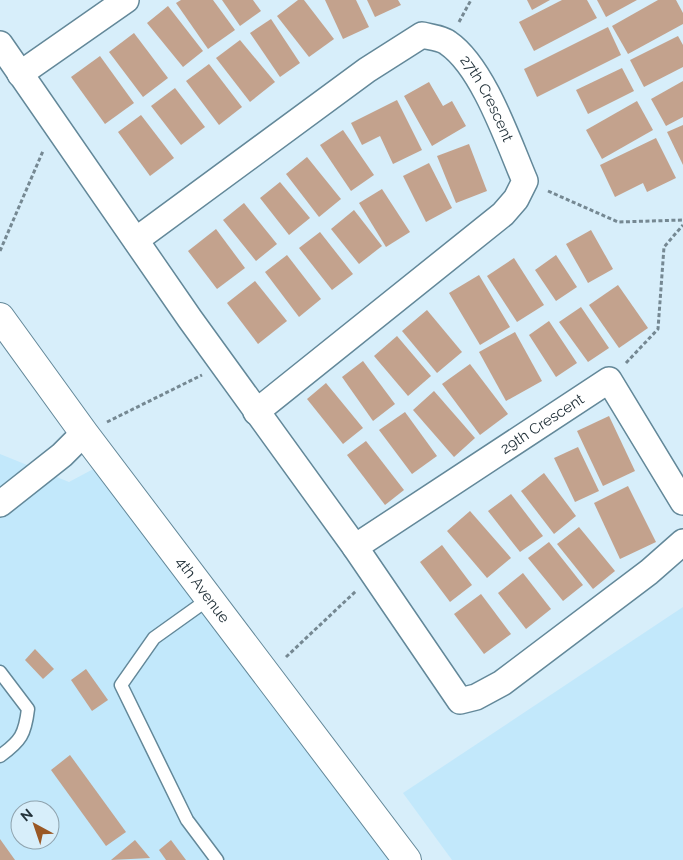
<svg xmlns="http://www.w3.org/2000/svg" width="683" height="860" viewBox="0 0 683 860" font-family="Raleway,sans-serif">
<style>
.built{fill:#c2e8fb;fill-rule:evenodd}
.building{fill:#c3a28d}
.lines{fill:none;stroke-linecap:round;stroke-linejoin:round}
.service-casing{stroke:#638899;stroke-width:15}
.minor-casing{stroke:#638899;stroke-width:28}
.tertiary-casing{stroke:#638899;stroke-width:30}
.path{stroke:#758892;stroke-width:3;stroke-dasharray:4 2.5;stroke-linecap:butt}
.service{stroke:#fff;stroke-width:12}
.minor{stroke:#fff;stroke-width:25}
.tertiary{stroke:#fff;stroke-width:28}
.labels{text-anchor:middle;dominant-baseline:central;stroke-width:5;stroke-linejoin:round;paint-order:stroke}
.street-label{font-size:15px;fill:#24333b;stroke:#d7eefa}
</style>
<rect width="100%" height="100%" fill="#d7eefa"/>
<g class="built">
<path d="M0,454L69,482L97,467L390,860H0ZM20,810H50V840H20Z"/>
<path d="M683,607V860H452L403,793Z"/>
</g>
<g class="building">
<path d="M181,0H213L235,30L208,49L176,3Z"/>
<path d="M222,0H253L261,11L240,26Z"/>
<path d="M298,0H304L334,39L309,57L277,16Z"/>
<path d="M325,0H356L369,27L343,39Z"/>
<path d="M367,0H398L401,5L375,17Z"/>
<path d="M527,0H550L532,10Z"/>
<path d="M562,0H587L597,18L534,51L519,22Z"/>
<path d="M597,0H637L606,17Z"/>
<path d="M658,0H676L683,13V24L628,54L612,26Z"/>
<path d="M168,6L203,51L183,67L147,23Z"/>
<path d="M271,19L300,63L280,77L250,33Z"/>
<path d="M608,27L621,55L537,97L524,69Z"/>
<path d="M134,33L168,78L143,97L109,52Z"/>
<path d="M678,36L683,45V67L644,87L630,60Z"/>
<path d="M240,40L275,82L250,102L216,58Z"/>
<path d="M100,56L134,103L105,124L71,77Z"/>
<path d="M209,64L242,107L219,125L186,81Z"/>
<path d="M622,68L634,91L588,114L576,90Z"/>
<path d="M683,81V117L666,126L651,99Z"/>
<path d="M429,82L443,106L452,101L466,126L432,146L404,96Z"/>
<path d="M175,88L205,127L181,145L151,106Z"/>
<path d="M397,100L422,150L393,164L380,136L362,145L351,123Z"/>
<path d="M637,101L653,130L602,159L586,130Z"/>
<path d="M141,115L174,158L150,176L118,132Z"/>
<path d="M683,125V165L667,132Z"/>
<path d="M343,130L374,175L351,191L320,145Z"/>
<path d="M656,138L676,178L647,192L643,183L615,197L600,165Z"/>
<path d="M469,144L487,191L456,203L437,156Z"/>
<path d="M307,157L341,199L319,217L286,174Z"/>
<path d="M429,163L452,208L426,222L403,176Z"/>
<path d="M280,182L310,218L289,235L260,198Z"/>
<path d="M382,189L410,232L386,247L359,203Z"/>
<path d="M244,203L277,244L256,261L223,220Z"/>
<path d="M354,210L382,246L359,264L331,229Z"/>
<path d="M216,229L245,268L217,289L188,251Z"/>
<path d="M591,230L613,269L588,283L566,244Z"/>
<path d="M320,232L353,274L332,290L299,248Z"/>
<path d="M287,255L321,299L299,317L265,272Z"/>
<path d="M556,255L577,287L556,301L535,270Z"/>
<path d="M514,258L544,305L517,322L487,276Z"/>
<path d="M479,275L510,327L480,345L449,293Z"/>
<path d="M255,281L287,321L258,344L227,303Z"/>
<path d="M618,285L648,328L619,348L589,305Z"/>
<path d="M581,307L609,348L588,362L559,322Z"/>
<path d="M427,310L462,352L437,373L402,331Z"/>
<path d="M549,321L577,363L556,377L529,335Z"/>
<path d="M515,332L542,381L506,401L479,352Z"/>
<path d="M397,336L431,376L408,396L374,356Z"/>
<path d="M363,361L395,404L373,421L342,377Z"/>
<path d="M470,364L508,414L480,435L442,384Z"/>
<path d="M326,383L363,428L343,444L307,399Z"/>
<path d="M434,391L475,438L454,457L413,410Z"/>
<path d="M405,412L437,456L412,474L379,430Z"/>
<path d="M609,416L635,471L603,486L577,431Z"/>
<path d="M366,441L404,490L385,505L347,455Z"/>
<path d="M578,447L599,491L575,502L554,458Z"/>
<path d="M544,473L576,516L554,534L521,491Z"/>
<path d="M628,486L656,542L620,559L594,503Z"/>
<path d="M511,494L543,536L520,552L488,511Z"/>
<path d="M470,511L511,558L487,578L447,531Z"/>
<path d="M579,527L615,571L593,589L557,544Z"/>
<path d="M549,542L583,585L563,601L528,558Z"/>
<path d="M442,545L472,585L450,602L420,562Z"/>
<path d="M523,573L551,609L526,629L498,593Z"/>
<path d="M481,594L511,634L484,654L454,614Z"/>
<path d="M35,649L54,669L43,679L25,660Z"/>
<path d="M86,669L108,700L92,711L71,680Z"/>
<path d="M70,755L126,832L106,846L51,770Z"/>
<path d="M0,839L15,860H0Z"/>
<path d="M135,840L150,858L111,860Z"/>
<path d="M171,840L186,860H166L159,850Z"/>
</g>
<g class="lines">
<defs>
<g id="service">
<path d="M210,598L154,638L121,685L187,820L217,860"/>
<path d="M0,672L28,709C25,734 21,741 0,756"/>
</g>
<g id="minor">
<path d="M0,44L190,319L355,547L460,701L476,697L502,683L649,572L683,542"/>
<path d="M20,74L126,0"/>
<path id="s1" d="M136,240L367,70L422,35C430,37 442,38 448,43C483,67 508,141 525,181L516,199L503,214L256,412"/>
<path d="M0,504L62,455L84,433"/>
<path id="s2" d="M355,547L609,380L683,502"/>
</g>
<g id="tertiary">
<path id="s3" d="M0,317L84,433L407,860"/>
</g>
</defs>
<use href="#service" class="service-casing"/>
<use href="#minor" class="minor-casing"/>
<use href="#tertiary" class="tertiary-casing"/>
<g class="path">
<path d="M459,22L471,0"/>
<path d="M548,191L618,222L683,220"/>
<path d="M0,251L43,151"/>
<path d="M626,363L658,329L664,247L683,225"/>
<path d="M107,422L202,375"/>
<path d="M286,657L356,591"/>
</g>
<use href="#service" class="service"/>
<use href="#minor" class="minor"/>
<use href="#tertiary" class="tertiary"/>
</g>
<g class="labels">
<g class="street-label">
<text stroke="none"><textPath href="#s1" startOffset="448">27th Crescent</textPath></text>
<text stroke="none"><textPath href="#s2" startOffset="224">29th Crescent</textPath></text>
<text stroke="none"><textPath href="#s3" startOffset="340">4th Avenue</textPath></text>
</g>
</g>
<g transform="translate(35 825) rotate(320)"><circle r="24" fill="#d7eefa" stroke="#8fa3ae"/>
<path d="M0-4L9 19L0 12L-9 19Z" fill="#9a5825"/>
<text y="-8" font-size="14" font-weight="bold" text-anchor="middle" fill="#24333b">N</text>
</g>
</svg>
